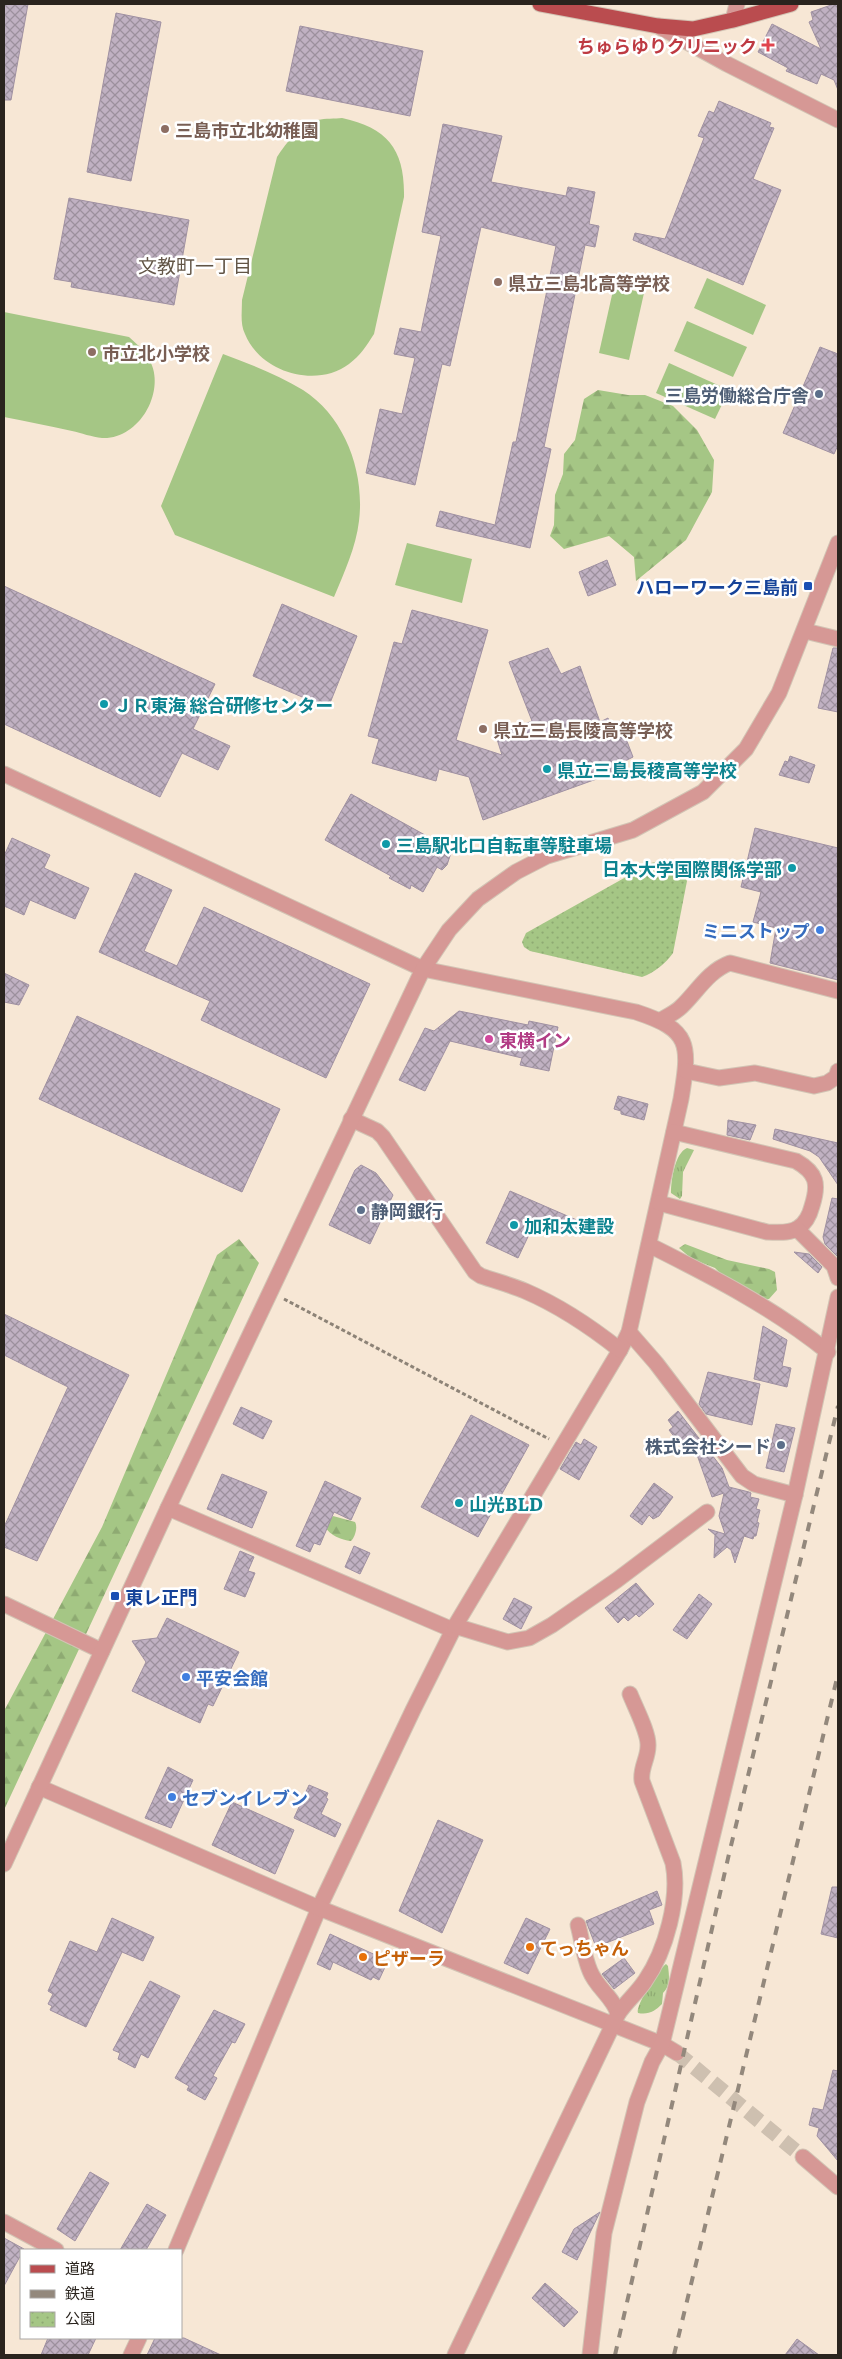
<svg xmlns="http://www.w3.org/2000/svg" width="842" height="2359" viewBox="0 0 842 2359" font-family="Literata,'Noto Sans JP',serif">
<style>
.grass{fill:url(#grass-tufts)}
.forest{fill:url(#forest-firs)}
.park{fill:url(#park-dots)}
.garden{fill:#a5c685}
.building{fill:url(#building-cross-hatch);stroke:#a091a2}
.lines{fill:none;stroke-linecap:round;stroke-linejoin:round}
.minor-tunnel{stroke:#cec0b0;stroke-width:15;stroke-dasharray:15 8;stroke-linecap:butt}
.minor-casing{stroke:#d2c4b4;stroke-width:17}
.major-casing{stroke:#d2c4b4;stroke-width:17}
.path{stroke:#8d8377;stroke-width:3;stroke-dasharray:4 2.5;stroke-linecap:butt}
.minor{stroke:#d69895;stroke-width:15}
.major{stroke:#ba4c4f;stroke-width:15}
.rail{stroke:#93887c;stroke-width:4;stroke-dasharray:9 9;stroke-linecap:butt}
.health-dot{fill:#e0444e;stroke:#fff;stroke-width:2}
.education-dot{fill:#8d6e63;stroke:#fff;stroke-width:2}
.service-dot{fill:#5c6f8a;stroke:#fff;stroke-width:2}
.transit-dot{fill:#1a4fb4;stroke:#fff;stroke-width:2}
.culture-dot{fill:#0f9aa8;stroke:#fff;stroke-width:2}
.shop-dot{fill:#3f7fe0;stroke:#fff;stroke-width:2}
.hotel-dot{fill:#d1479c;stroke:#fff;stroke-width:2}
.food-dot{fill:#e8710a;stroke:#fff;stroke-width:2}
.labels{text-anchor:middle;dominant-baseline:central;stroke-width:5;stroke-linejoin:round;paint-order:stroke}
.health-label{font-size:18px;font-weight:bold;fill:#be3a42;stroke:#fff;text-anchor:end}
.education-label{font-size:18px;font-weight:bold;fill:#785e54;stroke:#fff;text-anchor:start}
.service-label{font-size:18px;font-weight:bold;fill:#4e5e75;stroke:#fff;text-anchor:end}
.transit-label{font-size:18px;font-weight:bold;fill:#164399;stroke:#fff;text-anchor:end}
.culture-label{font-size:18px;font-weight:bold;fill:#0d838f;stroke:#fff;text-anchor:start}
.shop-label{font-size:18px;font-weight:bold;fill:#366cbe;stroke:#fff;text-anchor:start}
.hotel-label{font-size:18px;font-weight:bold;fill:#b23c85;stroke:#fff;text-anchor:start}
.food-label{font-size:18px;font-weight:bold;fill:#c56008;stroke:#fff;text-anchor:start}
.neighbourhood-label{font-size:19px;fill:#625546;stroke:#fff}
</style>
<defs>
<pattern id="grass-tufts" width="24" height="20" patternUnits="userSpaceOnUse" patternTransform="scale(1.25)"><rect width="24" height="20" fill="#a5c685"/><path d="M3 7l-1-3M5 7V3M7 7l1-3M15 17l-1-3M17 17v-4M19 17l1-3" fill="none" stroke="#8eaa72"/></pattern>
<pattern id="forest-firs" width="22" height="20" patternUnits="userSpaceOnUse" patternTransform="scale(1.25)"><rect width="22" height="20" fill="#a5c685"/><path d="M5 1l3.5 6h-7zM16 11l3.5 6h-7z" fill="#8eaa72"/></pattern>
<pattern id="park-dots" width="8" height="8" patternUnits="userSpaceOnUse" patternTransform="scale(1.25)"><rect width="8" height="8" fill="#a5c685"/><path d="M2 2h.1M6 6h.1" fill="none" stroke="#8eaa72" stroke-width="1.8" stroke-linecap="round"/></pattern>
<pattern id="building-cross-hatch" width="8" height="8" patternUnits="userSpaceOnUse" patternTransform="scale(1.25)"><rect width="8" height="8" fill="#c0b1c2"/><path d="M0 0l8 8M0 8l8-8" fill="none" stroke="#9c909d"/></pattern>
</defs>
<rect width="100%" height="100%" fill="#f7e7d5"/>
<g class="grass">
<path d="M687,1148L694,1150L683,1172L682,1196L680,1199L671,1193C671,1180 675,1153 687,1148Z"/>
<path d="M666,1964L668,1966C669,1975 671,1985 663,1993L662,2004C655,2011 649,2015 638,2013C635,2006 659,1969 666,1964Z"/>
</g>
<g class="forest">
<path d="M598,390L628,395H645L673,406L697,430L714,460L712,492L686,540L636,581L634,557L609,536L564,549L550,536L554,525L555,495L563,474L564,454L575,440L584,399Z"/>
<path d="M239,1239L259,1263L4,1810V1711L102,1527L217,1255Z"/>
<path d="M685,1244L727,1260L769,1269L775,1272L777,1290L769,1299H764L720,1273L715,1268L692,1259L679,1248Z"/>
<path d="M333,1516L355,1522C358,1527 355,1537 351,1541C341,1540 330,1535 325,1527Z"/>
</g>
<path class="park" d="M657,862L680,871L687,881L673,953C666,963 654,973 642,977L530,951L524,947L522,942L526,933L651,863Z"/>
<g class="garden">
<path d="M342,118C388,128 405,150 404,197L374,334C367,345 360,356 349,364C316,389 260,372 245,334C240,324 242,311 242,300L277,157C287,142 300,125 318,120C325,118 335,119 342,118Z"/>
<path d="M707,278L766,305L753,335L694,308Z"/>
<path d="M614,286L644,293L629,360L599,353Z"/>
<path d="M4,312L129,337C138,345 146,352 151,363C165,394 138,440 102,438C92,437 81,433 72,431C49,426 26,421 4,417Z"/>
<path d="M687,321L747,347L733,377L674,351Z"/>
<path d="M223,354C250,364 279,375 303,390C345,417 365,472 359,521C356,547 344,573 334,597L175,535L161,506Z"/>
<path d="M669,363L729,390L715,419L656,393Z"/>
<path d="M407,543L472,559L462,603L395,585Z"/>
</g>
<g class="building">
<path d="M4,4H28L11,100H4Z"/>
<path d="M834,4H838V90L834,80L821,74L817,84L786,71L788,68L758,52L772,24L821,49L809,22L813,20L811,12Z"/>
<path d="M116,13L161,22L131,181L87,172Z"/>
<path d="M300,26L423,51L410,116L286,91Z"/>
<path d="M719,101L771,123L769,127L774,128L753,179L781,190L743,285L633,240L635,233L665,239L704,138L698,136L709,111L714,113Z"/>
<path d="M443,124L502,136L491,182L566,196L568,187L595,192L589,224L599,226L595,247L585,245L544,447L551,449L530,548L436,526L440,511L495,525L513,442H516L556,246L481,227L450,366L442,364L415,485L366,473L380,409L402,414L415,358L394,354L400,328L421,332L441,236L422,232Z"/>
<path d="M69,198L189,220L174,305L71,287L72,282L54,279Z"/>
<path d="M820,347L838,354V445L834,454L783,433Z"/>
<path d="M607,560L616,585L588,596L579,572Z"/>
<path d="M4,586L215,684L193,729L230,746L218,770L182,753L160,797L4,724Z"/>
<path d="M282,604L357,636L328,708L253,676Z"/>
<path d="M412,610L488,630L456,740L502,755L496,736L532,721L509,662L548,648L561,674L580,666L600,722L608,718L616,739L625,736L633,757L625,761L627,768L483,820L469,777L439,769L436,781L372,763L379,739L368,736L394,642L402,644Z"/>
<path d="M833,648H838V712L818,708Z"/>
<path d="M790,756L815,765L809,783L779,775L785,761L788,762Z"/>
<path d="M351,794L452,850L447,865L442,870L437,867L423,892L411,885L410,889L389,878L391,876L325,840Z"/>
<path d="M755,828L838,848V980L770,963L776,928L753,922L761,892L741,887Z"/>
<path d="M12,838L50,855L44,868L89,888L75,919L30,900L24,915L4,906V856Z"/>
<path d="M135,873L172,890L144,951L177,966L204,907L370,984L326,1078L201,1020L210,1001L99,952Z"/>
<path d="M4,973L29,985L19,1005L4,1002Z"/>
<path d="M459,1011L528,1025L529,1021L558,1027L549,1071L520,1065L522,1058L450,1041L425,1091L399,1080L425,1028L434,1031Z"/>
<path d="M77,1016L280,1109L242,1192L39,1099Z"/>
<path d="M618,1096L648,1104L644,1120L621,1114V1111L614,1109Z"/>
<path d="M728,1120L756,1125L750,1140L727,1135Z"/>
<path d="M775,1129L838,1143V1185L819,1157L810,1151L773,1139Z"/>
<path d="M361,1165L376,1173L393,1195L370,1244L329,1225L355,1170Z"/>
<path d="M510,1191L602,1231L601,1236L534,1224L518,1258L486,1243Z"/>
<path d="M832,1198L838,1199V1257L825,1244L823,1237Z"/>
<path d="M794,1252L809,1254L822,1267L818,1273Z"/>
<path d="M4,1314L129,1375L37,1561L4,1547V1527L68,1387L4,1355Z"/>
<path d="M763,1326L787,1340L782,1366L791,1368L787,1387L754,1379Z"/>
<path d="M708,1372L760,1384L752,1425L706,1414L699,1404Z"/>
<path d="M241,1407L272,1421L263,1439L233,1424Z"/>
<path d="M678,1411L722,1468L729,1487L749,1492L751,1493L750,1497L759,1499L756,1509L760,1510L757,1522L759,1523L756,1536H754L753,1539L744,1536L735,1563L731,1550L727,1547L714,1558L715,1535L708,1529L725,1534L719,1516L724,1493L712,1497L696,1452L692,1456L688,1451L686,1452L669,1430L673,1427L668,1420Z"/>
<path d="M471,1415L529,1445L478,1537L421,1507Z"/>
<path d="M776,1424L795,1428L784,1472L766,1468Z"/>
<path d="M584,1439L597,1447L579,1480L560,1469L576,1442L581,1445Z"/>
<path d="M222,1474L267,1492L252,1528L207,1509Z"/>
<path d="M325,1481L361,1498L351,1520L334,1512L320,1545L314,1543L310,1552L296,1546Z"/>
<path d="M654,1483L673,1497L659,1516L653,1519L649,1515L642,1525L630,1516Z"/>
<path d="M354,1546L370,1553L360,1574L345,1567Z"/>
<path d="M240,1551L254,1557L248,1571L255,1573L245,1597L224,1589Z"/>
<path d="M636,1583L654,1604L639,1617L636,1614L628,1621L624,1617L618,1623L605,1608Z"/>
<path d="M699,1594L712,1604L687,1639L673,1630Z"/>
<path d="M514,1598L532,1607L521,1629L503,1619Z"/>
<path d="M167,1618L239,1652L213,1706L208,1704L200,1723L132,1691L146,1662L132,1641L157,1638Z"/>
<path d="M168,1767L193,1780L171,1828L145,1818Z"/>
<path d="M309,1785L328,1793L326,1798L328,1799L321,1814L341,1824L335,1837L294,1818Z"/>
<path d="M232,1802L294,1830L275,1874L212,1845Z"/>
<path d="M438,1820L483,1840L442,1933L399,1911Z"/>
<path d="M832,1887H838V1938L821,1934Z"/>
<path d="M657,1891L662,1905L649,1910L654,1924L596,1947L586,1921Z"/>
<path d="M112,1918L154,1937L143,1961L122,1952L86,2027L50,2010L52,2006L48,2004L53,1994L48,1991L70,1941L97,1952Z"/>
<path d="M526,1918L550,1929L528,1974L504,1963Z"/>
<path d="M330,1934L382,1958L379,1963L386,1965L379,1980L373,1977L371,1980L333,1962L330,1970L317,1964Z"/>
<path d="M624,1958L635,1973L614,1989L602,1974Z"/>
<path d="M150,1981L180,1996L148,2058L141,2054L135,2068L118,2059L120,2053L113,2050Z"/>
<path d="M214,2010L245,2024L235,2043L232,2042L213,2076L217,2078L205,2100L187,2090L189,2086L175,2078Z"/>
<path d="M833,2070L838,2071V2161L817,2136L819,2128L809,2125L813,2108L823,2110Z"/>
<path d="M90,2172L109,2183L75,2241L57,2229Z"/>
<path d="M147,2204L166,2215L146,2250H120Z"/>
<path d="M600,2212L577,2260L562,2252L574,2229Z"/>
<path d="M4,2238L24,2249L4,2286Z"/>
<path d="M545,2283L578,2312L564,2327L532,2298Z"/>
<path d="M48,2338H96L88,2355H41Z"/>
<path d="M155,2338H184L221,2355H147Z"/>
<path d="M797,2339L819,2355H785Z"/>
</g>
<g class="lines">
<path class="minor-tunnel" d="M677,2053L803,2157"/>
<defs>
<g id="minor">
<path d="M733,20L737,4"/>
<path d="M658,26L727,64L838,120"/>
<path d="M805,631L838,639"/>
<path d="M4,774L423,969L636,1012C691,1030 690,1044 681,1099L629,1332L620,1350L455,1626L413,1710L319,1908L176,2250"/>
<path d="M661,1020C668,1016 676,1012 681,1007C697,992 708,971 730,963L838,991"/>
<path d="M686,1071L719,1078L755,1073L814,1086L827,1083L836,1077L838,1071"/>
<path d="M351,1119L377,1131L383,1137L475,1272L481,1276C495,1281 511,1285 525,1291C560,1306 591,1327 620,1350"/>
<path d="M659,1203L767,1232C777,1232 789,1234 798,1228C806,1223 810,1214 812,1206C819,1184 817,1173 796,1161L674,1132"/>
<path d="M797,1229L834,1266L838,1278"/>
<path d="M649,1245C713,1277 772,1307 828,1352"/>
<path d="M629,1332L656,1363L742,1476L754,1484L795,1495"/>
<path d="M168,1508L453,1630"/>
<path d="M4,1604L102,1651"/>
<path d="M455,1626L508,1642L529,1638L552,1625L617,1580L707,1512"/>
<path d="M39,1787L319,1908L662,2044L677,2053"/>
<path d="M4,1864L168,1508L423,969L449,930L478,899L516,872L547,856L633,830L703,792L746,749L779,693L838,543"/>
<path d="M578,1925C582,1940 584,1957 590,1971C596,1987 614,1998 618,2014"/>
<path d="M803,2157L838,2187"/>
<path d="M4,2222L56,2250"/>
<path d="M131,2355L139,2338"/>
<path d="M455,2355L618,2014C626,2002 637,1993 645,1981C666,1951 680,1898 673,1863L642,1781C640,1768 648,1759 648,1746C649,1733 635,1707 630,1694"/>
<path d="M590,2355L604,2233L637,2102L652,2062L662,2044L795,1495L838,1297"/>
</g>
<path id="major" d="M540,4L658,26L693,29L733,20L791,4"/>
</defs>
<use href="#minor" class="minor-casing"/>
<use href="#major" class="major-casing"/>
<path class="path" d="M284,1299L549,1439"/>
<use href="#minor" class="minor"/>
<use href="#major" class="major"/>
<g class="rail">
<path d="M615,2355L729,1854L838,1406"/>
<path d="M674,2355L838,1674"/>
</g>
</g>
<path class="health-dot" d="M765.5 37.5h5v5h5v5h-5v5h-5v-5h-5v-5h5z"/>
<g class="education-dot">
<circle cx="165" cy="129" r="5"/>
<circle cx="498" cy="282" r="5"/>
<circle cx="92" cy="352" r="5"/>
<circle cx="483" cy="729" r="5"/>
</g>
<g class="service-dot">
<circle cx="819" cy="394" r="5"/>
<circle cx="361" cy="1210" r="5"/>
<circle cx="781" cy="1445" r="5"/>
</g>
<g class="transit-dot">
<rect x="803" y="581" width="10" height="10" rx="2.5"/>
<rect x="110" y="1591" width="10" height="10" rx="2.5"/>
</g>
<g class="culture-dot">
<circle cx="104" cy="704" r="5"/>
<circle cx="547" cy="769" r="5"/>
<circle cx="386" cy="844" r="5"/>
<circle cx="792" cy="868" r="5"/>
<circle cx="514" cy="1225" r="5"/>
<circle cx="459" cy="1503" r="5"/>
</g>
<g class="shop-dot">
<circle cx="820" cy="930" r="5"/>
<circle cx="186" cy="1677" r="5"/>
<circle cx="172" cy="1797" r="5"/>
</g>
<circle class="hotel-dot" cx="489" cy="1039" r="5"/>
<g class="food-dot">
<circle cx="530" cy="1947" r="5"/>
<circle cx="363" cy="1957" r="5"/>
</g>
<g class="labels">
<g class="health-label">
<text x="757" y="45">ちゅらゆりクリニック</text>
</g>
<g class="education-label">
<text x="175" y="129">三島市立北幼稚園</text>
<text x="508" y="282">県立三島北高等学校</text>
<text x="102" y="352">市立北小学校</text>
<text x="493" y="729">県立三島長陵高等学校</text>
</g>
<g class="service-label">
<text x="809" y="394">三島労働総合庁舎</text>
<text x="371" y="1210" text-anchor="start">静岡銀行</text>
<text x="771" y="1445">株式会社シード</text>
</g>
<g class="transit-label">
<text x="798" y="586">ハローワーク三島前</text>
<text x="125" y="1596" text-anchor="start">東レ正門</text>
</g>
<g class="culture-label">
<text x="114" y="704">ＪＲ東海 総合研修センター</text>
<text x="557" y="769">県立三島長稜高等学校</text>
<text x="396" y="844">三島駅北口自転車等駐車場</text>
<text x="782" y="868" text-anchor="end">日本大学国際関係学部</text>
<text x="524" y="1225">加和太建設</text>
<text x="469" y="1503">山光BLD</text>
</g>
<g class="shop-label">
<text x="810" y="930" text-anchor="end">ミニストップ</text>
<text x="196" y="1677">平安会館</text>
<text x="182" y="1797">セブンイレブン</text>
</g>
<g class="hotel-label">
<text x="499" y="1039">東横イン</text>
</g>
<g class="food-label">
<text x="540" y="1947">てっちゃん</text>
<text x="373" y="1957">ピザーラ</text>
</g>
<g class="neighbourhood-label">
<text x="195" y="265">文教町一丁目</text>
</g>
</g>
<rect width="842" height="2359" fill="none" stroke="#2a241e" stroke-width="10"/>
<rect x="20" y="2249" width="162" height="90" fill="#ffffff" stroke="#aaa7a5"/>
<rect x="30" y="2265" width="25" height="8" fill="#ba4c4f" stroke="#aaa7a5"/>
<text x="65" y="2274" font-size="15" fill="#2a241e">道路</text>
<rect x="30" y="2290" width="25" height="8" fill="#93887c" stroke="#aaa7a5"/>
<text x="65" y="2299" font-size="15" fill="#2a241e">鉄道</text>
<rect x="30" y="2312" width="25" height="15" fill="url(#park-dots)" stroke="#aaa7a5"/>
<text x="65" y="2324" font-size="15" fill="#2a241e">公園</text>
</svg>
